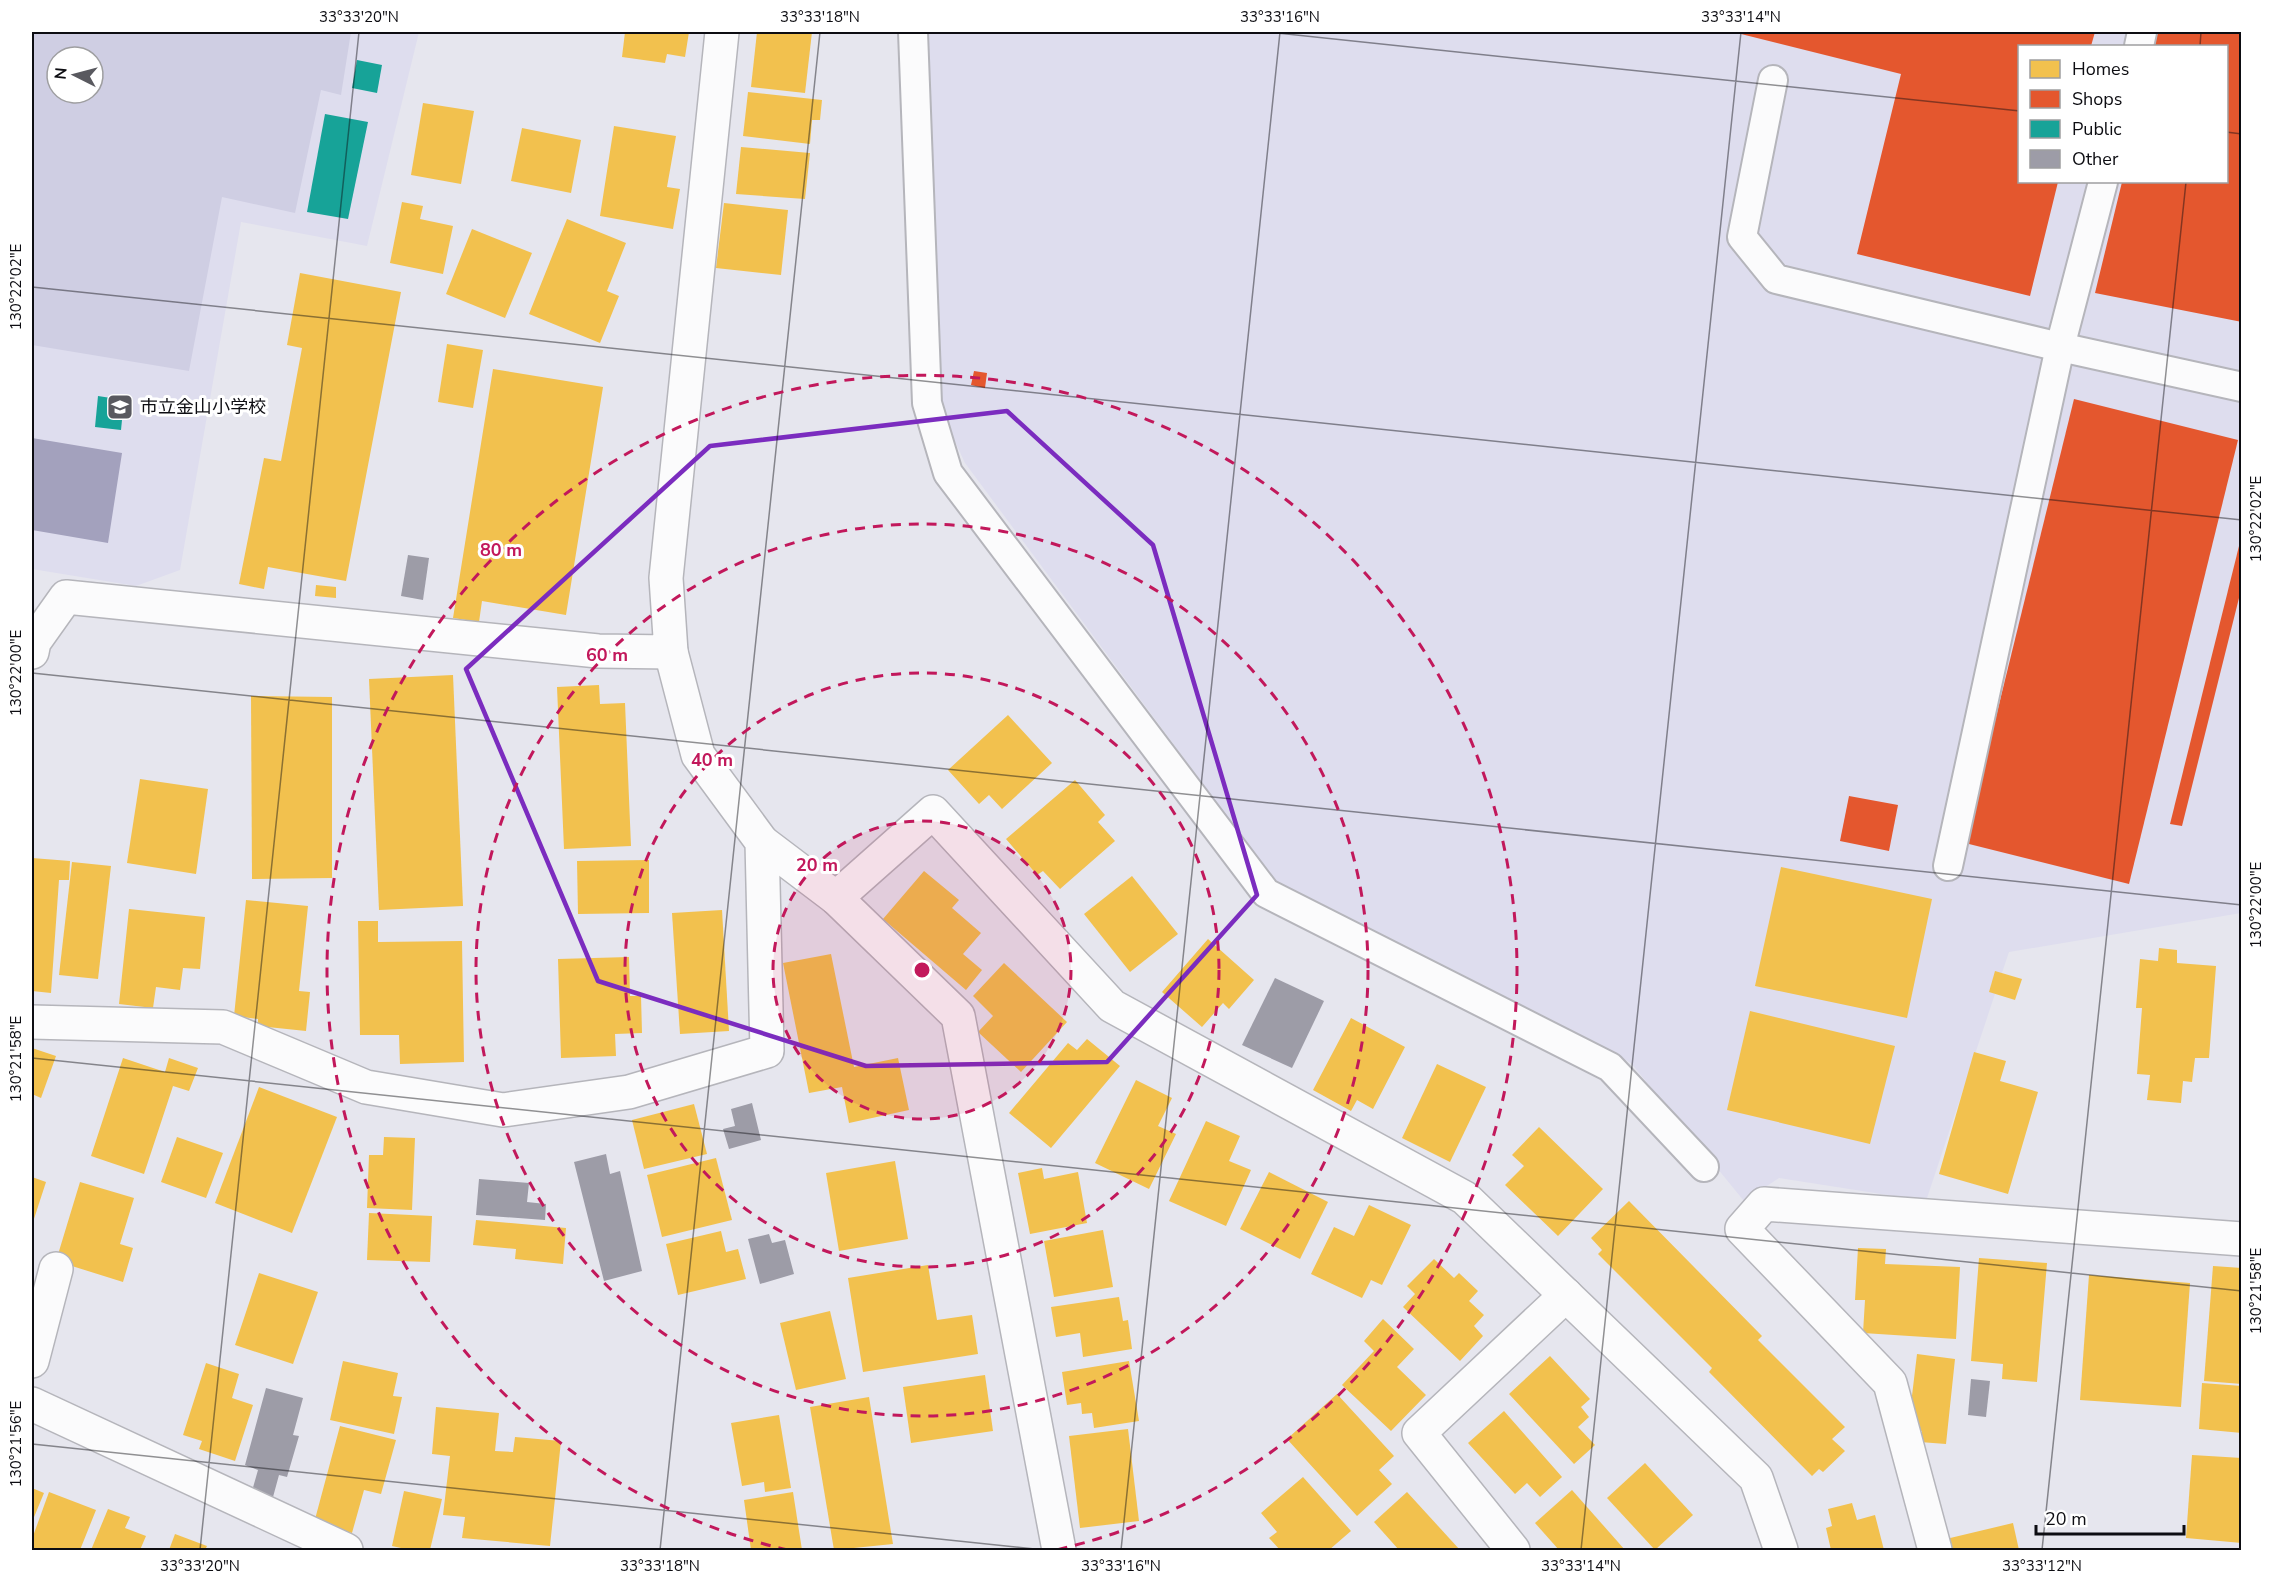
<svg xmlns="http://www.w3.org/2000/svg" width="2273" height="1582" viewBox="0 0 2273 1582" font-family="'Nunito Sans','Noto Sans JP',sans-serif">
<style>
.built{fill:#deddee;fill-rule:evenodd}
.green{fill:#cfcee3;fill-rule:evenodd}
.water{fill:#a3a1bd}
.homes{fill:#f2c14e}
.shops{fill:#e4572e}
.public{fill:#17a398}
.building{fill:#9d9ca7}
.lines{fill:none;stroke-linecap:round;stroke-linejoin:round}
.lane-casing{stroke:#b5b5bb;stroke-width:32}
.street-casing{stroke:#b5b5bb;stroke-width:36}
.lane{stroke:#fbfbfc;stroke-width:28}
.street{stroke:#fbfbfc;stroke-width:33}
.marked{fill:none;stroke:#7b2cbf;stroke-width:4.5;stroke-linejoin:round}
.ticks{fill:none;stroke:#0d0d12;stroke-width:1.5;stroke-opacity:0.45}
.ring{fill:none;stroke:#c2185b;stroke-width:3;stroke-dasharray:10 8}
.labels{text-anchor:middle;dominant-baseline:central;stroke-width:6;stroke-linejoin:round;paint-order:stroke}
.poi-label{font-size:18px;fill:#0d0d12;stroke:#fff;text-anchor:start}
.centre{fill:#c2185b;stroke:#fff;stroke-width:3}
.ring-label{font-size:18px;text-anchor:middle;font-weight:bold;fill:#c2185b;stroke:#fff;stroke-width:6;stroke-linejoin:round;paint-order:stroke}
.neatline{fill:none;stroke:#0d0d12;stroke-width:2}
.ticks-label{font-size:15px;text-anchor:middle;fill:#0d0d12}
</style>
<rect width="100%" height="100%" fill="#e6e6ee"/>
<g class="built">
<path d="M32,32H419L367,246L241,222L180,570L136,586L32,569ZM57,57H93V93H57Z"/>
<path d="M927,32H2241V913L2009,952L1926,1201L1779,1178L1744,1201L1631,1063L1275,881L965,463L941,411ZM2020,46H2226V182H2020Z"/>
</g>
<path class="green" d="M32,32H351L341,95L321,90L295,213L222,197L189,371L32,345ZM57,57H93V93H57Z"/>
<path class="water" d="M32,438L122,453L108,543L32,530Z"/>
<g class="homes">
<path d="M625,32H689L685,57L667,54L665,63L622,57Z"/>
<path d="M757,32H812L805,93L751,87Z"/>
<path d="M748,92L822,100L820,120H812L810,144L743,136Z"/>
<path d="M423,103L474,111L461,184L411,175Z"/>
<path d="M614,126L676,136L667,187L680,189L673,229L600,216Z"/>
<path d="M522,128L581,140L571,193L511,181Z"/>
<path d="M741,147L810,153L805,199L736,194Z"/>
<path d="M402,202L423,206L420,219L453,226L443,274L390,263Z"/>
<path d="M724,203L788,210L781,275L716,268Z"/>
<path d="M567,219L626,243L607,291L619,296L600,343L529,314Z"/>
<path d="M472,229L532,253L505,318L446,294Z"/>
<path d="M300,273L401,292L346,581L268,567L264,589L239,584L264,458L281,461L302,348L287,345Z"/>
<path d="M447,344L483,350L473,408L438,402Z"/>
<path d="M493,369L603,387L566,615L482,601L479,622L453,618Z"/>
<path d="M316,585L336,587V598L315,596Z"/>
<path d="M453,675L463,906L379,910L369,679Z"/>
<path d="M599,685L600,704L625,703L631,846L564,849L557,687Z"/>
<path d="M251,696L332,697V878L252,879Z"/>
<path d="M1008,715L1052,763L1002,809L989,795L979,804L948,770Z"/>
<path d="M140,779L208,789L196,874L127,863Z"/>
<path d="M1075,780L1105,815L1098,822L1115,841L1060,889L1043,871L1037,875L1006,839Z"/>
<path d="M32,858L70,861L69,880H59L51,993L32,991Z"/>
<path d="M649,860V913L578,914L577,861Z"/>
<path d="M72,862L111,866L98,979L59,975Z"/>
<path d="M1781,867L1932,899L1907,1018L1755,986Z"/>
<path d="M924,871L959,900L952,908L981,933L963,954L982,970L966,990L883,919Z"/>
<path d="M1132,876L1178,934L1130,972L1084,914Z"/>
<path d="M246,900L308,906L299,991L310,992L306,1031L258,1026V1019L234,1016Z"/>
<path d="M129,909L205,917L200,969L183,968L180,990L156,987L153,1008L119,1004Z"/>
<path d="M722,910L729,1031L680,1034L672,913Z"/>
<path d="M358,921H378V942L462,941L464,1062L400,1064L399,1035H360Z"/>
<path d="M1208,939L1254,980L1229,1009L1223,1003L1202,1027L1162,992Z"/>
<path d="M2159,948L2177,950V963L2216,966L2209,1058H2195L2192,1082L2183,1081L2181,1103L2147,1100L2150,1075L2137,1074L2142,1008H2136L2140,959L2158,961Z"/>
<path d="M831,954L854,1067L898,1058L909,1110L849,1123L842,1087L809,1093L783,963Z"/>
<path d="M629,957L630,996H641L642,1033L615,1034L616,1056L561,1058L558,959Z"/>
<path d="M1004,963L1067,1022L1021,1072L978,1032L993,1016L973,996Z"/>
<path d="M1995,971L2022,979L2015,1000L1989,992Z"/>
<path d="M1750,1011L1895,1046L1870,1144L1727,1110Z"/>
<path d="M1351,1018L1405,1047L1373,1109L1357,1100L1351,1111L1313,1090Z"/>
<path d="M1087,1039L1120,1066L1051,1148L1009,1113L1068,1043L1077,1050Z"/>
<path d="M32,1048L56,1056L41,1098L32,1094Z"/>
<path d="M1974,1052L2006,1061L2000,1081L2038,1092L2008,1194L1939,1174Z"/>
<path d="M123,1058L165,1072L169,1058L198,1068L189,1091L173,1086L144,1174L91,1156Z"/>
<path d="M1437,1064L1486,1087L1450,1162L1402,1138Z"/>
<path d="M1136,1080L1172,1098L1158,1126L1176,1134L1149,1189L1095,1163Z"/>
<path d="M259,1087L337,1117L292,1233L215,1203Z"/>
<path d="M694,1104L707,1154L644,1169L632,1120Z"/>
<path d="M1206,1121L1240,1136L1229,1161L1251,1170L1226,1226L1169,1201Z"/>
<path d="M1539,1127L1603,1189L1558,1236L1505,1185L1524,1166L1512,1155Z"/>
<path d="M177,1137L223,1153L206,1198L161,1182Z"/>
<path d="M384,1137L415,1138L412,1210L367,1208L369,1155H383Z"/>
<path d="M716,1158L732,1220L662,1237L647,1175Z"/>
<path d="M895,1161L908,1239L839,1251L826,1173Z"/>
<path d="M1042,1168L1044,1179L1078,1172L1087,1223L1030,1234L1018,1173Z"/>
<path d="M1269,1172L1328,1202L1300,1259L1240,1229Z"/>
<path d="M32,1177L46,1182L32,1225Z"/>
<path d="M80,1182L134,1198L120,1244L133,1248L123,1282L56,1261Z"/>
<path d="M1629,1201L1762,1336L1758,1340L1845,1427L1832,1439L1845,1451L1823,1472L1819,1469L1812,1476L1709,1372L1712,1368L1598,1254L1602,1250L1591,1238Z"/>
<path d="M1369,1205L1411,1225L1382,1285L1371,1280L1362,1298L1311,1274L1334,1227L1354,1236Z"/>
<path d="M369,1213L432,1216L430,1262L367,1260Z"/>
<path d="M476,1220L566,1228L563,1264L515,1259L516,1249L473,1245Z"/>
<path d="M1103,1230L1113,1287L1054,1297L1044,1241Z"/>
<path d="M721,1231L726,1252L738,1249L746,1279L678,1295L666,1244Z"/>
<path d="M1858,1248L1886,1249L1885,1264L1960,1267L1956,1339L1863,1333L1865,1300H1855Z"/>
<path d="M1979,1258L2047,1263L2037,1382L2002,1379L2003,1364L1971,1361Z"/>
<path d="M1434,1259L1454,1278L1459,1273L1478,1291L1469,1301L1484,1315L1474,1326L1483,1336L1460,1361L1403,1307L1415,1294L1407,1286Z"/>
<path d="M928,1265L937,1320L972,1315L978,1354L863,1372L848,1278Z"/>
<path d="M2213,1266L2242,1268V1384L2204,1381Z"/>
<path d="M259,1273L318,1292L293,1364L235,1345Z"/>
<path d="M2089,1275L2190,1283L2181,1407L2080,1400Z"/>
<path d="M1119,1297L1123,1321L1128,1320L1132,1349L1083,1357L1080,1333L1056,1337L1051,1307Z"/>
<path d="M830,1311L846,1379L796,1390L780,1323Z"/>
<path d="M1383,1319L1414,1349L1397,1367L1426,1395L1391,1431L1342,1385L1374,1351L1364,1341Z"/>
<path d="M1917,1354L1955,1359L1946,1444L1920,1442L1922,1431L1908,1429Z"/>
<path d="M1550,1356L1590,1399L1581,1407L1589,1417L1578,1427L1595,1445L1574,1464L1509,1394Z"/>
<path d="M343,1361L398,1373L393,1396L402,1397L394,1434L330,1420Z"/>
<path d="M1129,1361L1139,1421L1094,1428L1092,1413L1082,1414L1081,1403L1067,1405L1062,1372Z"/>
<path d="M206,1363L239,1374L232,1398L253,1405L235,1461L199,1449L202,1441L183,1435Z"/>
<path d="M985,1375L993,1431L911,1443L903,1387Z"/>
<path d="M2202,1383L2242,1386V1433L2199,1429Z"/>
<path d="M1337,1394L1394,1456L1379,1470L1392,1484L1357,1516L1287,1439Z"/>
<path d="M869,1397L893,1544L834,1550L810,1407Z"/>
<path d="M436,1407L499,1413L495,1451L513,1452L515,1437L561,1441L550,1546L462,1538L465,1517L443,1515L450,1456L432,1454Z"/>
<path d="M1504,1411L1562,1477L1540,1497L1527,1483L1515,1494L1468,1443Z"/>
<path d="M779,1415L791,1488L765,1492L764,1482L742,1486L731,1423Z"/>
<path d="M340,1426L396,1440L381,1494L364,1490L352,1533L314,1523Z"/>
<path d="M1128,1429L1139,1521L1080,1528L1069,1436Z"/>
<path d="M2192,1455L2242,1458V1543L2186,1538Z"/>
<path d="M1645,1463L1693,1515L1655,1550L1607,1498Z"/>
<path d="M1303,1477L1351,1531L1329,1550H1280L1269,1538L1277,1532L1261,1513Z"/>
<path d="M32,1488L44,1493L32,1522Z"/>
<path d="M1572,1490L1625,1550H1559L1535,1523Z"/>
<path d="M404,1491L442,1499L430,1550H410L392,1546Z"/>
<path d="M49,1492L96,1510L80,1550H32V1539Z"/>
<path d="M793,1492L802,1550H751L744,1500Z"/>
<path d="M1407,1492L1460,1550H1399L1374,1522Z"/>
<path d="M1852,1503L1857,1520L1875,1515L1884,1550H1831L1826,1528L1832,1526L1828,1509Z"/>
<path d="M108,1509L130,1517L125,1528L146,1536L140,1550H91Z"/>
<path d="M2013,1523L2019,1550H1949L1946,1539Z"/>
<path d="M175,1534L207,1546L205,1550H169Z"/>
</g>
<g class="shops">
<path d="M1733,32H2095L2091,46H2020V182H2058L2030,296L1857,254L1901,74Z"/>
<path d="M2158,32H2242V322L2095,293L2122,182H2226V46H2154Z"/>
<path d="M974,371L987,373L985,388L971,385Z"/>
<path d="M2074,399L2238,440L2129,884L1965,843Z"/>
<path d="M2241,538L2242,586L2182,826L2170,824Z"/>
<path d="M1849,796L1898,805L1889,851L1840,841Z"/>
</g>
<g class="public">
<path d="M357,60L382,65L377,93L352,88Z"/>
<path d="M325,114L368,122L348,219L307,212Z"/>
<path d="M98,396L124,400L121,430L95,427Z"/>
</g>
<g class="building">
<path d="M408,555L429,558L423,600L401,596Z"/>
<path d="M1275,978L1324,1001L1292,1068L1242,1045Z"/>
<path d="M752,1103L761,1140L729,1149L723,1129L735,1126L731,1109Z"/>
<path d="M606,1154L610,1174L620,1171L642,1271L604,1281L574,1162Z"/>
<path d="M479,1179L529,1183L527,1202L546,1204L545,1220L476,1215Z"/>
<path d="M769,1234L772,1243L785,1240L794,1274L760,1284L748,1239Z"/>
<path d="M1971,1379L1990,1381L1986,1417L1968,1415Z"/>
<path d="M266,1388L303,1398L293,1435L299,1436L287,1477L279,1475L273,1497L252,1491L258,1470L245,1465Z"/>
</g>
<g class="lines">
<defs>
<g id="lane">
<path d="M913,32L927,403L948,473L1266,893L1610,1067L1704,1167"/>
<path d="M2139,46L2142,32"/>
<path d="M1773,80L1742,237L1776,279L2060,347L2242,387"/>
<path d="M1948,866L2060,347L2103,182"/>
</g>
<g id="street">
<path d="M32,652L34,642L66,597L598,651L671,652L666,578L722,32"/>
<path d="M762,842L836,898L958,1016L1059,1550"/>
<path d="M836,898L933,812L1112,1006L1465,1198L1756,1478L1781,1550"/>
<path d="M32,1022L223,1027L366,1087L503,1110L629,1092L767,1051L762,842L698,755L671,652"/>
<path d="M32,1361L56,1269"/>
<path d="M32,1404L346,1550"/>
<path d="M1513,1550L1419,1433L1566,1295"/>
<path d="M1935,1550L1890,1383L1742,1229L1764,1204L2242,1239"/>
</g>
</defs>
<use href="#lane" class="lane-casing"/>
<use href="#street" class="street-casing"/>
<use href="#lane" class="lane"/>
<use href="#street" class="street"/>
</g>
<path class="marked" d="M1007,411L1153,545L1257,895L1107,1062L866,1066L598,981L466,669L710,446Z"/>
<path class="ticks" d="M1267,32L2020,111M2200,46L2201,32M2226,132L2242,134M32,287L2242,520M32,673L2242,905M32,1058L2242,1291M32,1444L1044,1550M200,1550L359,32M660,1550L820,32M1121,1550L1280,32M1581,1550L1741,32M2042,1550L2186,182"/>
<circle cx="922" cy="970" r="149" fill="#c2185b" fill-opacity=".12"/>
<g class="ring">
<circle cx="922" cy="970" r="149"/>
<circle cx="922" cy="970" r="297"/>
<circle cx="922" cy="970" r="446"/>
<path d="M788 1550A595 595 0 1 1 1056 1550"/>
</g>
<defs>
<symbol id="school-square" viewBox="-11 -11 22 22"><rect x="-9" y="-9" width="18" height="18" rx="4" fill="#59595f" stroke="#fff"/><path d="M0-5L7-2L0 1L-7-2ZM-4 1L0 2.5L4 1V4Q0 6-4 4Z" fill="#fff"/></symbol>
</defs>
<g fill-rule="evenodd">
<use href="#school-square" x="105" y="392" width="30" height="30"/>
</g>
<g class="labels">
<g class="poi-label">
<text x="140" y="407">市立金山小学校</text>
</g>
</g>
<circle cx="922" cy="970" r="9" class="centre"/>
<g class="ring-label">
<text x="501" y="556">80 m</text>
<text x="607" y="661">60 m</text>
<text x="712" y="766">40 m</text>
<text x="817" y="871">20 m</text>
</g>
<rect width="2273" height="1582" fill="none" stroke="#ffffff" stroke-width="66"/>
<rect x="2018" y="45" width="210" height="138" fill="#ffffff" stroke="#9e9ea0" stroke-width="1.5"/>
<rect x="2030" y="60" width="30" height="18" fill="#f2c14e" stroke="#9e9ea0" stroke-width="1.5"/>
<text x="2072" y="75" font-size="18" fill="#0d0d12">Homes</text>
<rect x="2030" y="90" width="30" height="18" fill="#e4572e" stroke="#9e9ea0" stroke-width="1.5"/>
<text x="2072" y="105" font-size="18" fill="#0d0d12">Shops</text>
<rect x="2030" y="120" width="30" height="18" fill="#17a398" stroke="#9e9ea0" stroke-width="1.5"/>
<text x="2072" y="135" font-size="18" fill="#0d0d12">Public</text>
<rect x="2030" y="150" width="30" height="18" fill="#9d9ca7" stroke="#9e9ea0" stroke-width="1.5"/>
<text x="2072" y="165" font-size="18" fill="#0d0d12">Other</text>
<g transform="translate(75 75) rotate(276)"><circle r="28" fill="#ffffff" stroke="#9e9ea0" stroke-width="1.5"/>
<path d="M0-4.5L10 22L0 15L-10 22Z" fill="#59595f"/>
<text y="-9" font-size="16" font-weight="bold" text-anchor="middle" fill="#0d0d12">N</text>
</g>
<path d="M2036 1525v9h148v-9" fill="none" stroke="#0d0d12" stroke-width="3"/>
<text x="2045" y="1525" font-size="18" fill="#0d0d12" stroke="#ffffff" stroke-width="4.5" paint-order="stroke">20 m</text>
<rect x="33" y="33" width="2207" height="1516" class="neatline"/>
<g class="ticks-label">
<text x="359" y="22">33°33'20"N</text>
<text x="820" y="22">33°33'18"N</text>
<text x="1280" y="22">33°33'16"N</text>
<text x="1741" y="22">33°33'14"N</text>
<text transform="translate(16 287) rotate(-90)" y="5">130°22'02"E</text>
<text transform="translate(2256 519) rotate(-90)" y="5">130°22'02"E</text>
<text transform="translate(16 673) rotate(-90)" y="5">130°22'00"E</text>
<text transform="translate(2256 905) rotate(-90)" y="5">130°22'00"E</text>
<text transform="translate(16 1059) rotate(-90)" y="5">130°21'58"E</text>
<text transform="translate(2256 1291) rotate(-90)" y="5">130°21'58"E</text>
<text transform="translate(16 1444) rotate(-90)" y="5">130°21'56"E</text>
<text x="200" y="1571">33°33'20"N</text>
<text x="660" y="1571">33°33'18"N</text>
<text x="1121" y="1571">33°33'16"N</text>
<text x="1581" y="1571">33°33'14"N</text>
<text x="2042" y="1571">33°33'12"N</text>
</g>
</svg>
